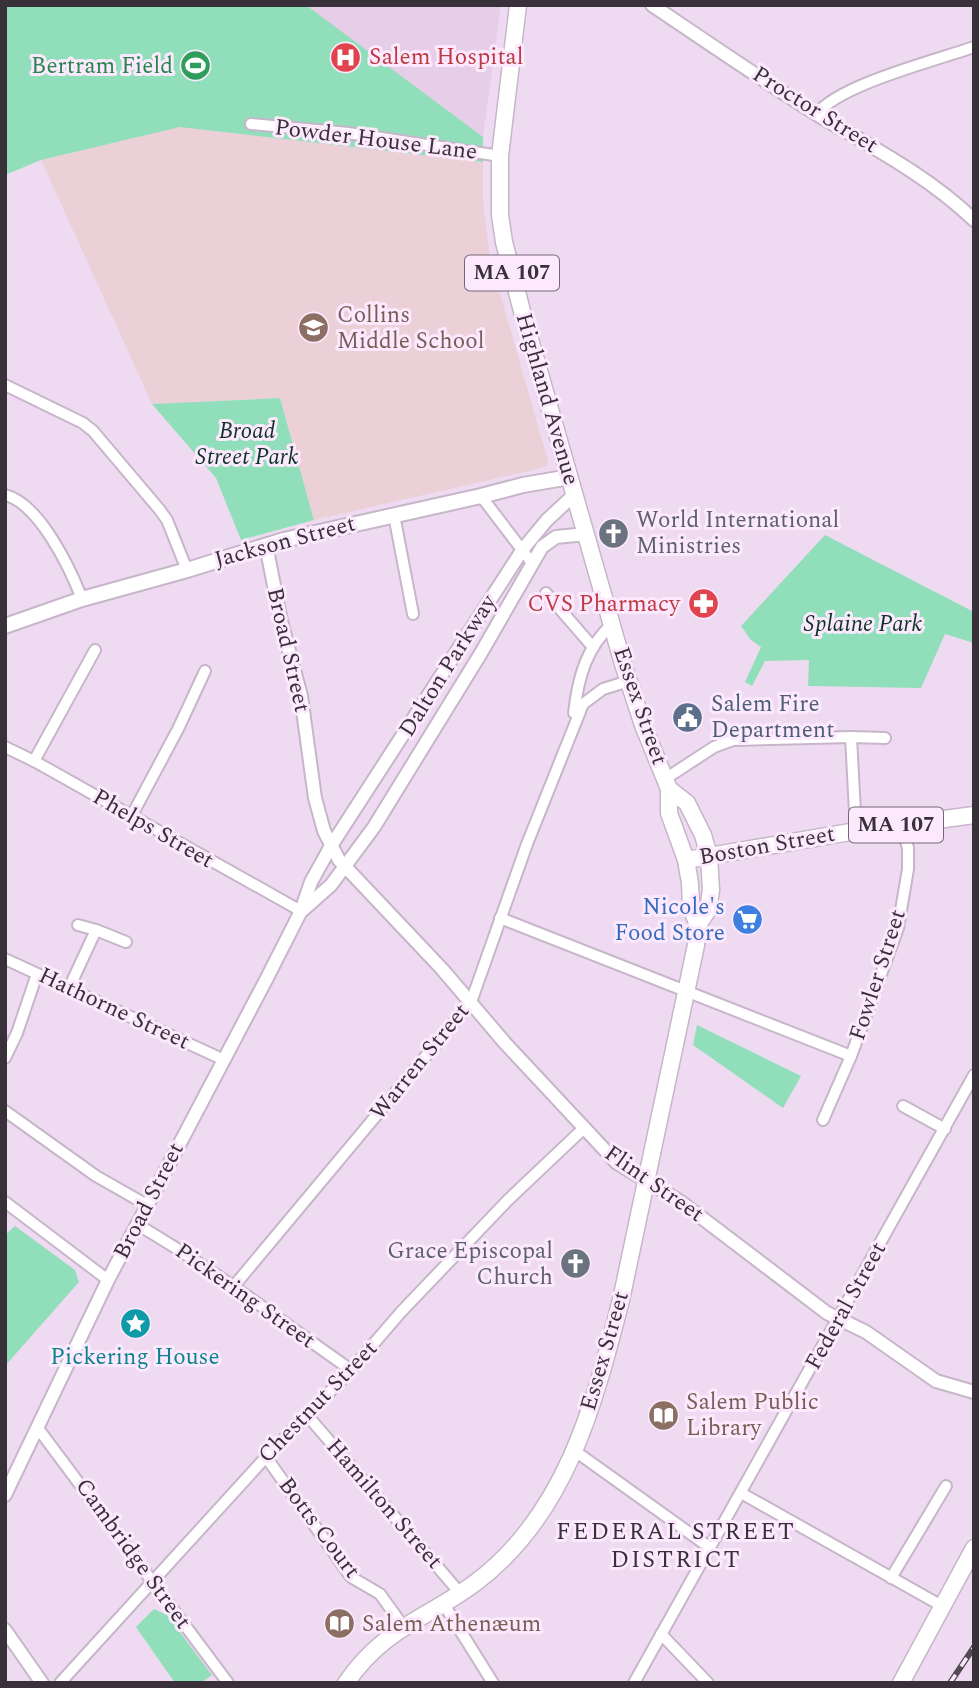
<svg xmlns="http://www.w3.org/2000/svg" width="979" height="1688" viewBox="0 0 979 1688" font-family="Spectral,serif">
<style>
.built{fill:#e6cee9}
.education{fill:#ebd1d7}
.green{fill:#91dfba}
.lines{fill:none;stroke-linecap:round;stroke-linejoin:round}
.minor-casing{stroke:#c7b5c9;stroke-width:14}
.tertiary-casing{stroke:#c7b5c9;stroke-width:16}
.secondary-casing{stroke:#c7b5c9;stroke-width:18}
.primary-casing{stroke:#c7b5c9;stroke-width:19}
.minor{stroke:#fff;stroke-width:10}
.tertiary{stroke:#fff;stroke-width:12}
.secondary{stroke:#fff;stroke-width:14}
.primary{stroke:#fff;stroke-width:16}
.rail-casing{stroke:#544a55;stroke-width:6}
.rail{stroke:#fce9fe;stroke-width:3.5;stroke-dasharray:10;stroke-linecap:butt}
.labels{text-anchor:middle;dominant-baseline:central;stroke-width:6;stroke-linejoin:round;paint-order:stroke}
.shield{fill:#fce9fe;stroke:#746875;stroke-width:2}
.shield-label{font-size:21px;font-weight:bold;fill:#39313a}
.health-label{font-size:23px;fill:#be3a42;stroke:#fce9fe;text-anchor:start}
.leisure-label{font-size:23px;fill:#27864d;stroke:#fce9fe;text-anchor:end}
.street-label{font-size:23px;fill:#39313a;stroke:#fce9fe}
.education-label{font-size:23px;fill:#785e54;stroke:#fce9fe;text-anchor:start}
.park-label{font-size:23px;font-style:italic;fill:#0c3324;stroke:#fce9fe}
.worship-label{font-size:23px;fill:#5b616d;stroke:#fce9fe;text-anchor:start}
.service-label{font-size:23px;fill:#4e5e75;stroke:#fce9fe;text-anchor:start}
.shop-label{font-size:23px;fill:#366cbe;stroke:#fce9fe;text-anchor:end}
.culture-label{font-size:23px;fill:#0d838f;stroke:#fce9fe}
.neighbourhood-label{font-size:24px;letter-spacing:2px;fill:#39313a;stroke:#fce9fe}
</style>
<rect width="100%" height="100%" fill="#eedbf1"/>
<path class="built" d="M174,5H501L483,137L223,106Z"/>
<path class="education" d="M180,126L483,162V202L490,258L548,461L546,467L314,520L280,398L152,404L41,160Z"/>
<g class="green">
<path d="M5,5H306L483,137V162L180,127L41,160L5,175Z"/>
<path d="M280,398L314,520L241,540L216,478L152,404Z"/>
<path d="M825,535L974,612V643L945,634L921,688L808,686L809,660L765,661L752,686L745,682L761,647L751,640L741,626Z"/>
<path d="M697,1025L801,1076L783,1108L693,1045Z"/>
<path d="M15,1226L75,1270L79,1282L5,1366V1235Z"/>
<path d="M154,1609L167,1615L212,1675L201,1683H175L136,1627Z"/>
</g>
<g class="lines">
<defs>
<g id="minor">
<path d="M817,114C838,85 937,60 974,47"/>
<path d="M251,124L348,133L500,156"/>
<path d="M5,385L83,423L93,431L159,509L167,520L187,570"/>
<path d="M5,495C39,503 70,568 82,599"/>
<path d="M481,496L532,563"/>
<path d="M394,515L413,614"/>
<path d="M546,593L592,646"/>
<path d="M574,713C578,678 586,648 612,624"/>
<path d="M851,737L885,738"/>
<path d="M5,747L34,761L301,911"/>
<path d="M34,761L95,650"/>
<path d="M665,779L714,747L733,740L851,737L856,831"/>
<path d="M131,817L178,729L205,671"/>
<path d="M500,918L851,1056"/>
<path d="M78,925L96,930L126,942"/>
<path d="M5,959L222,1059"/>
<path d="M69,988L96,930"/>
<path d="M5,1058L17,1033L37,974"/>
<path d="M903,1106L945,1129"/>
<path d="M5,1111L96,1176L147,1205"/>
<path d="M823,1120L851,1056L898,928L908,869V848L901,824"/>
<path d="M5,1202L108,1280"/>
<path d="M138,1225C212,1268 281,1321 351,1370"/>
<path d="M234,1286L471,1002L527,844L583,704L603,689L629,681"/>
<path d="M307,1415L460,1593"/>
<path d="M37,1427L228,1683"/>
<path d="M575,1451L709,1547"/>
<path d="M266,1457L351,1577L380,1594L403,1626"/>
<path d="M741,1493L942,1606"/>
<path d="M891,1578L946,1486"/>
<path d="M443,1603L493,1683"/>
<path d="M661,1634L708,1683"/>
<path d="M60,1683L266,1457L351,1370L401,1312L508,1200L584,1128"/>
<path d="M634,1683L974,1075"/>
</g>
<g id="tertiary">
<path d="M652,5C707,42 762,80 818,115C872,147 928,176 974,220"/>
<path d="M266,545L281,621L301,696L315,798L324,831L339,860L442,969L505,1043L617,1163L681,1202L827,1313L866,1332L936,1381L974,1392"/>
<path d="M304,909L331,885L374,827L481,653L542,547L556,537L586,534"/>
<path d="M5,1495L108,1280L268,976L301,911L311,882L331,846L523,549L547,520L575,494"/>
<path d="M5,1630L42,1683"/>
</g>
<path id="secondary" d="M5,626L82,599L187,570L284,540L481,496L523,485L570,477"/>
<g id="primary">
<path d="M518,5L500,156V215L504,242L523,315L623,664L643,725L669,789V813L686,860L690,883L691,908L698,925"/>
<path d="M686,860L856,831L974,815"/>
<path d="M346,1683C384,1628 426,1619 475,1583C566,1515 594,1405 621,1300L696,945L698,925L708,910L711,890L709,856L703,835L687,803L669,789"/>
<path d="M901,1683L974,1548"/>
</g>
</defs>
<use href="#minor" class="minor-casing"/>
<use href="#tertiary" class="tertiary-casing"/>
<use href="#secondary" class="secondary-casing"/>
<use href="#primary" class="primary-casing"/>
<use href="#minor" class="minor"/>
<use href="#tertiary" class="tertiary"/>
<use href="#secondary" class="secondary"/>
<use href="#primary" class="primary"/>
<defs>
<path id="rail" d="M950,1683L974,1647"/>
</defs>
<use href="#rail" class="rail-casing"/>
<use href="#rail" class="rail"/>
</g>
<defs>
<symbol id="hospital-disc" viewBox="-11 -11 22 22"><circle r="9.5" fill="#e0444e" stroke="#fce9fe"/><path d="M-5-5h3v3.5h4V-5h3V5h-3V1.5h-4V5h-3Z" fill="#fff"/></symbol>
<symbol id="stadium-disc" viewBox="-11 -11 22 22"><circle r="9.5" fill="#2e9e5b" stroke="#fce9fe"/><path d="M0-5a6.5 5 0 1 0 0 10a6.5 5 0 1 0 0-10ZM-3.5-1.8h7v3.6h-7Z" fill="#fff"/></symbol>
<symbol id="school-disc" viewBox="-11 -11 22 22"><circle r="9.5" fill="#8d6e63" stroke="#fce9fe"/><path d="M0-5L7-2L0 1L-7-2ZM-4 1L0 2.5L4 1V4Q0 6-4 4Z" fill="#fff"/></symbol>
<symbol id="church-disc" viewBox="-11 -11 22 22"><circle r="9.5" fill="#6b7280" stroke="#fce9fe"/><path d="M-1.2-6h2.4v3.5h3.3v2.4h-3.3V6h-2.4V-.1h-3.3v-2.4h3.3Z" fill="#fff"/></symbol>
<symbol id="pharmacy-disc" viewBox="-11 -11 22 22"><circle r="9.5" fill="#e0444e" stroke="#fce9fe"/><path d="M-2-6h4v4h4v4h-4v4h-4v-4h-4v-4h4Z" fill="#fff"/></symbol>
<symbol id="civic-disc" viewBox="-11 -11 22 22"><circle r="9.5" fill="#5c6f8a" stroke="#fce9fe"/><path d="M-.6-6.5H3V-4.5H.6V-3L4-1V1h2V6H-6V1h2V-1L-.6-3ZM-1.2 2.5V6h2.4V2.5Z" fill="#fff"/></symbol>
<symbol id="supermarket-disc" viewBox="-11 -11 22 22"><circle r="9.5" fill="#3f7fe0" stroke="#fce9fe"/><path d="M-6-5.5h2.5l.6 2H6L4.5 2H-2.5L-4.4-4H-6ZM-1.5 3.2a1.3 1.3 0 1 0 .1 0ZM3 3.2a1.3 1.3 0 1 0 .1 0Z" fill="#fff"/></symbol>
<symbol id="sight-disc" viewBox="-11 -11 22 22"><circle r="9.5" fill="#0f9aa8" stroke="#fce9fe"/><path d="M0-6L1.8-2.2L6-1.7L2.9 1.2L3.7 5.4L0 3.3L-3.7 5.4L-2.9 1.2L-6-1.7L-1.8-2.2Z" fill="#fff"/></symbol>
<symbol id="library-disc" viewBox="-11 -11 22 22"><circle r="9.5" fill="#8d6e63" stroke="#fce9fe"/><path d="M-6-4Q-3-5.5-.7-3.5V5Q-3 3-6 4ZM6-4Q3-5.5 .7-3.5V5Q3 3 6 4Z" fill="#fff"/></symbol>
</defs>
<g fill-rule="evenodd">
<use href="#hospital-disc" x="328" y="40" width="35" height="35"/>
<use href="#stadium-disc" x="178" y="48" width="35" height="35"/>
<use href="#school-disc" x="296" y="310" width="35" height="35"/>
<use href="#church-disc" x="596" y="516" width="35" height="35"/>
<use href="#pharmacy-disc" x="686" y="586" width="35" height="35"/>
<use href="#civic-disc" x="670" y="700" width="35" height="35"/>
<use href="#supermarket-disc" x="730" y="902" width="35" height="35"/>
<use href="#church-disc" x="558" y="1246" width="35" height="35"/>
<use href="#sight-disc" x="118" y="1306" width="35" height="35"/>
<use href="#library-disc" x="646" y="1398" width="35" height="35"/>
<use href="#library-disc" x="322" y="1606" width="35" height="35"/>
</g>
<g class="labels">
<g class="shield">
<rect x="465" y="255.5" width="94" height="35" rx="5"/>
<rect x="849" y="807.5" width="94" height="35" rx="5"/>
</g>
<g class="shield-label">
<text x="512" y="273">MA 107</text>
<text x="896" y="825">MA 107</text>
</g>
<g class="health-label">
<text x="369" y="57">Salem Hospital</text>
<text x="680" y="604" text-anchor="end">CVS Pharmacy</text>
</g>
<g class="leisure-label">
<text x="173" y="66">Bertram Field</text>
</g>
<g class="street-label">
<text transform="translate(815 110) rotate(32)">Proctor Street</text>
<text transform="translate(376 140) rotate(7)">Powder House Lane</text>
<text transform="translate(547 399) rotate(74)">Highland Avenue</text>
<text transform="translate(285 542) rotate(-15)">Jackson Street</text>
<text transform="translate(288 650) rotate(77)">Broad Street</text>
<text transform="translate(448 666) rotate(-58)">Dalton Parkway</text>
<text transform="translate(640 706) rotate(71)">Essex Street</text>
<text transform="translate(153 829) rotate(30)">Phelps Street</text>
<text transform="translate(767 846) rotate(-10)">Boston Street</text>
<text transform="translate(878 975) rotate(-72)">Fowler Street</text>
<text transform="translate(114 1009) rotate(25)">Hathorne Street</text>
<text transform="translate(420 1062) rotate(-51)">Warren Street</text>
<text transform="translate(654 1184) rotate(35)">Flint Street</text>
<text transform="translate(149 1201) rotate(-63)">Broad Street</text>
<text transform="translate(245 1296) rotate(35)">Pickering Street</text>
<text transform="translate(846 1306) rotate(-61)">Federal Street</text>
<text transform="translate(605 1351) rotate(-74)">Essex Street</text>
<text transform="translate(318 1402) rotate(-46)">Chestnut Street</text>
<text transform="translate(384 1504) rotate(49)">Hamilton Street</text>
<text transform="translate(319 1528) rotate(53)">Botts Court</text>
<text transform="translate(133 1554) rotate(54)">Cambridge Street</text>
</g>
<g class="education-label">
<text x="337" y="315">Collins<tspan x="337" dy="26">Middle School</tspan></text>
<text x="686" y="1402">Salem Public<tspan x="686" dy="26">Library</tspan></text>
<text x="362" y="1624">Salem Athenæum</text>
</g>
<g class="park-label">
<text x="247" y="431">Broad<tspan x="247" dy="26">Street Park</tspan></text>
<text x="863" y="624">Splaine Park</text>
</g>
<g class="worship-label">
<text x="636" y="520">World International<tspan x="636" dy="26">Ministries</tspan></text>
<text x="553" y="1251" text-anchor="end">Grace Episcopal<tspan x="553" dy="26">Church</tspan></text>
</g>
<g class="service-label">
<text x="711" y="704">Salem Fire<tspan x="711" dy="26">Department</tspan></text>
</g>
<g class="shop-label">
<text x="725" y="907">Nicole's<tspan x="725" dy="26">Food Store</tspan></text>
</g>
<g class="culture-label">
<text x="135" y="1357">Pickering House</text>
</g>
<g class="neighbourhood-label">
<text x="676" y="1532">FEDERAL STREET<tspan x="676" dy="28">DISTRICT</tspan></text>
</g>
</g>
<rect width="979" height="1688" fill="none" stroke="#39313a" stroke-width="14"/>
</svg>
